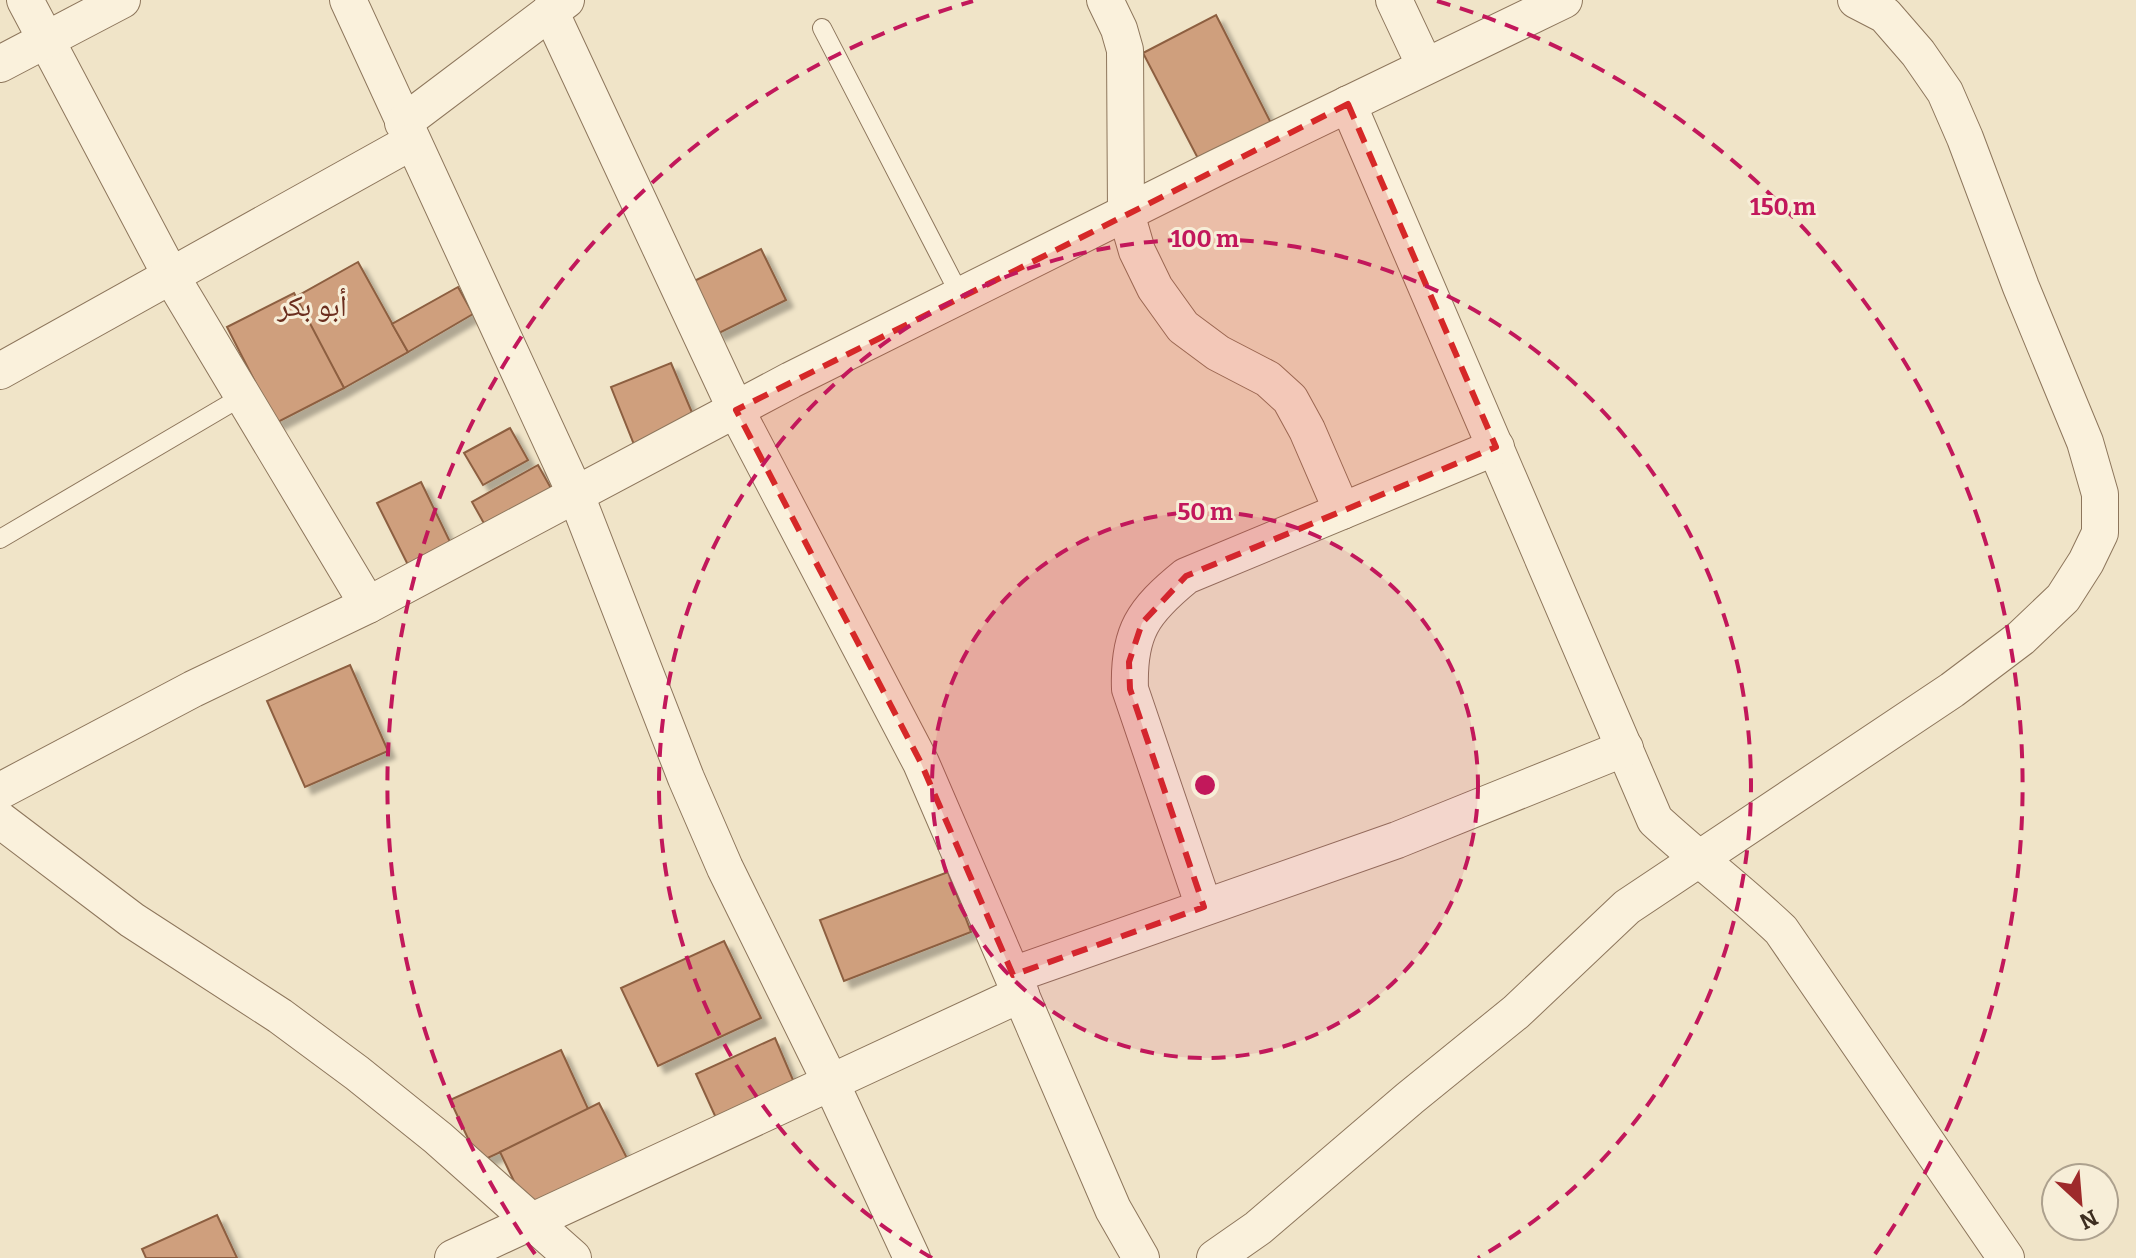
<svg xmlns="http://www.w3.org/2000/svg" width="2136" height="1258" viewBox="0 0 2136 1258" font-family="Bitter,'Noto Naskh Arabic',serif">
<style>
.building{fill:#cf9f7d;stroke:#8d5f41;stroke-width:2;filter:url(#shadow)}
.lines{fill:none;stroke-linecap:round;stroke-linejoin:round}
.lane-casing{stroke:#8d765c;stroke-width:20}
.street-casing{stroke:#8d765c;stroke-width:38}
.lane{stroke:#faf1dc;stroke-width:18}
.street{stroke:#faf1dc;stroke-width:36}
.marked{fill:#d62828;fill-opacity:0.2;stroke:#d62828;stroke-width:6;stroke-dasharray:16 10;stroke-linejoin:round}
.ring{fill:none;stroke:#c2185b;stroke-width:4;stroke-dasharray:14 10}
.labels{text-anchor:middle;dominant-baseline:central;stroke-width:6;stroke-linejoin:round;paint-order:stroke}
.quarter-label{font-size:30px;fill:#6b2e1e;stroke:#f7eed8}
.centre{fill:#c2185b;stroke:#f7eed8;stroke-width:4}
.ring-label{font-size:24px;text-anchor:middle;font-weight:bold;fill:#c2185b;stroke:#f7eed8;stroke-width:6;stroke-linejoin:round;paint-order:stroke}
</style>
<defs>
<filter id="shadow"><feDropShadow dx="7" dy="7" stdDeviation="2" flood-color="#0004"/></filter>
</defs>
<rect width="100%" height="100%" fill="#f0e4c8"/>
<g class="building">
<path d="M1216,15L1276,133L1204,170L1143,53Z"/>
<path d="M761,249L786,300L717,334L692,282Z"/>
<path d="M358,262L408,352L344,388L294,298Z"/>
<path d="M458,287L473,314L408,352L392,324Z"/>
<path d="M294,293L344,388L276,423L227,327Z"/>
<path d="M671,363L696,422L635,447L611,387Z"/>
<path d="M510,428L528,460L483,485L464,453Z"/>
<path d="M538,465L557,499L491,536L472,502Z"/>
<path d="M421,482L452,546L409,567L377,503Z"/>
<path d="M350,665L388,751L305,787L267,701Z"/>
<path d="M948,872L971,932L844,981L820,920Z"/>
<path d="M724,941L761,1018L658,1066L621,988Z"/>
<path d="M775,1038L799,1094L721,1129L696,1074Z"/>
<path d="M561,1050L589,1111L479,1162L450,1100Z"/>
<path d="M599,1103L634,1172L533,1221L500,1152Z"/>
<path d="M217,1215L237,1258H146L142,1249Z"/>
</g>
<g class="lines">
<defs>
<g id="lane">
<path d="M822,28L960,295"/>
<path d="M0,539L243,396"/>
</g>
<g id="street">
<path d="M25,0L171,276L368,605"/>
<path d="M348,0L576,495L686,778L725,868L831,1083L912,1258"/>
<path d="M1105,0L1119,29L1125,50L1126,213L1137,251L1155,288L1183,327L1218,353L1268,379L1290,399L1307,430L1342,511"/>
<path d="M1394,0L1425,66"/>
<path d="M550,11L736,410L921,763L1113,1209L1141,1258"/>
<path d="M0,64L122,0"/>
<path d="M1348,104L1655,820C1696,858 1740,891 1781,930L2006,1258"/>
<path d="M403,123L566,0"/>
<path d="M0,371L411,142"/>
<path d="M0,791L193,689L368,605L791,380L1218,167L1564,0"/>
<path d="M0,820L132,920L280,1016L357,1073L438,1138L573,1258"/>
<path d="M1204,907L1130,689C1128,632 1143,611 1186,576L1496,447"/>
<path d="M1013,975L1397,840L1625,748"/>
<path d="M453,1258L1021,994"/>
<path d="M1215,1258L1258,1228L1410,1098L1516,1012L1627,907L1952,690L2021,638L2063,598L2086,562L2100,533V494L2085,442L2021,287L1965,138L1945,92L1918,53L1885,15L1856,0"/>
</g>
</defs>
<use href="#lane" class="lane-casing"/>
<use href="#street" class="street-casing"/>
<use href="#lane" class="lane"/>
<use href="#street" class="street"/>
</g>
<path class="marked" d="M1348,104L1496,447L1186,576L1142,623L1129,662L1130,689L1204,907L1013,975L921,763L736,410Z"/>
<circle cx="1205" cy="785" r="273" fill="#c2185b" fill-opacity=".12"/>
<g class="ring">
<circle cx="1205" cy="785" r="273"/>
<path d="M932 1258A546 546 0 1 1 1478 1258"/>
<path d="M535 1254A818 818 0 0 1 973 1M1437 1A818 818 0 0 1 1875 1254"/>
</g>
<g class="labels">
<g class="quarter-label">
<text x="312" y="306">أبو بكر</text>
</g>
</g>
<circle cx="1205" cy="785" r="12" class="centre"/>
<g class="ring-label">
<text x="1783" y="215">150 m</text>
<text x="1205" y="247">100 m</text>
<text x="1205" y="520">50 m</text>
</g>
<g transform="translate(2080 1202) rotate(154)"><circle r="38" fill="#f7eed8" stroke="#ada18e" stroke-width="2"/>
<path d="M0-6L14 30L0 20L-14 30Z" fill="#9e2a2b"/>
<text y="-12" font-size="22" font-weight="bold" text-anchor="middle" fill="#3d2e20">N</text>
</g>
</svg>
